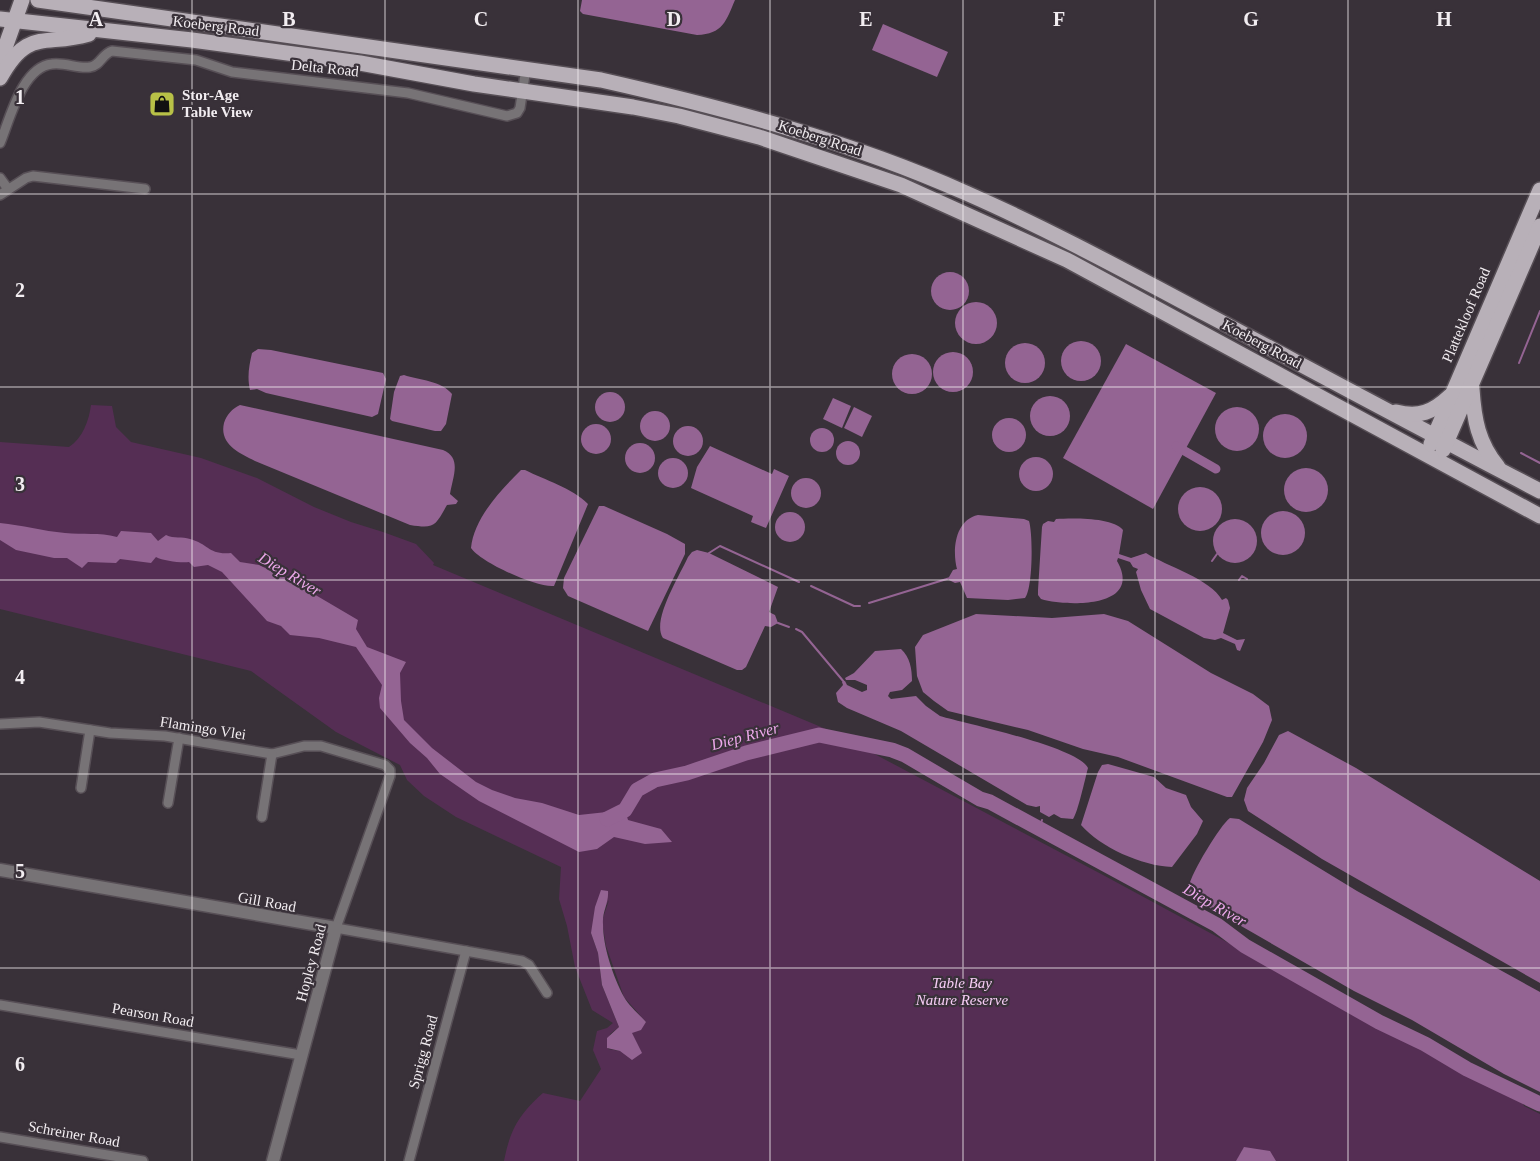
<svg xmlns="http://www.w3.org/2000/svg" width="1540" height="1161" viewBox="0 0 1540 1161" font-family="'Times New Roman',serif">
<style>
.green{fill:#552e54;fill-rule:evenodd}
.water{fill:#946493}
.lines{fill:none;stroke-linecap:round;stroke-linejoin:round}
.stream{stroke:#946493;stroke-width:2}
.canal{stroke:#946493;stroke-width:9}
.river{stroke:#946493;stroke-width:15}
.minor-casing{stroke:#574f56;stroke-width:12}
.tertiary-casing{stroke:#574f56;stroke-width:15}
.primary-casing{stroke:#574f56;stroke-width:18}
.minor{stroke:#777376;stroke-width:9}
.tertiary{stroke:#777376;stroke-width:12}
.primary{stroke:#b8b0b8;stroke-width:15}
.grid{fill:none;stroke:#f2edf1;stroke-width:1.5;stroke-opacity:0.55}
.labels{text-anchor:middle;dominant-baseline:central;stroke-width:4.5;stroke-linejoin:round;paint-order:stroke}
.street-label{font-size:15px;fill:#f2edf1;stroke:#393139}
.poi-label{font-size:15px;font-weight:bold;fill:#f2edf1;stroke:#393139;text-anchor:start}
.park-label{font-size:15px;font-style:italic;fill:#f7cdf6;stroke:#393139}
.water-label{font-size:16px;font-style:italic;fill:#eda8eb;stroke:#393139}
.grid-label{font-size:20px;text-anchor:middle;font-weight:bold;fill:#f2edf1;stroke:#393139;stroke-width:4.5;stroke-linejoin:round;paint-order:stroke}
</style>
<rect width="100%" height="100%" fill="#393139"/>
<path class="green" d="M91,405L112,406L116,427L131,442L201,458L257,478L314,507L351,522L383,532L416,544L434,563L433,565L833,732L1103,875L1522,1102L1524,1106L1540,1114V1161H504C510,1130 519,1114 543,1093L580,1101L601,1069L593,1050L597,1031L607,1028L613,1023L592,1010L575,967L567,926L559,899L561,867L456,817L424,796L407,780L400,765L336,732L251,671L0,609V442L69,447C83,438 89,420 91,405ZM609,900L602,921L606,946L624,997L646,1022L631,1033L620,1051L608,1049L610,1034L619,1027L602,985L598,953L591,933Z"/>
<g class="water">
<path d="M582,0H735C726,21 723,34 697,35L583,14L580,11Z"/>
<path d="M883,24L948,52L937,77L872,50Z"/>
<circle cx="950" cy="291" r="19"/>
<circle cx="976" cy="323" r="21"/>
<circle cx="1081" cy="361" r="20"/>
<circle cx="1025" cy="363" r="20"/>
<path d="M1126,344L1216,393L1153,509L1063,458Z"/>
<path d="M258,349L271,350L383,373L386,379L378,414L372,417L266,393L257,389L250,390C247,377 249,366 252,353Z"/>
<circle cx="953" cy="372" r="20"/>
<circle cx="912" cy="374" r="20"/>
<path d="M404,375C419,380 442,381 452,394L446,424L441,431H435L392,421L390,419L394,392L400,376Z"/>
<circle cx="610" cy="407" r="15"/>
<circle cx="1050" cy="416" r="20"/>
<path d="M833,398L851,406L842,428L823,419Z"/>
<path d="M240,405L443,450C462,458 453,476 450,494L458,501L456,504L447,505C435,526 435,529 410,525L255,461C239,453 219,444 224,423C227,414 232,409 240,405Z"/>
<path d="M854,407L872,416L862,437L844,428Z"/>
<circle cx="1237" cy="429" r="22"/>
<circle cx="655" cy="426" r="15"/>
<circle cx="1285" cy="436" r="22"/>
<circle cx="1009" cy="435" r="17"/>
<circle cx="596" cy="439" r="15"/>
<circle cx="688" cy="441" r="15"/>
<circle cx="822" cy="440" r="12"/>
<circle cx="848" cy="453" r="12"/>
<circle cx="640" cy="458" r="15"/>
<path d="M710,446L772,474L774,469L789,476L766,528L751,522L753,516L691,488L697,467Z"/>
<circle cx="1036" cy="474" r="17"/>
<circle cx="673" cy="473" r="15"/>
<circle cx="1306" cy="490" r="22"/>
<path d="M521,470H525C545,480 572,488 588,504L554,586C537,588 480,562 471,548C474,518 500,491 521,470Z"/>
<circle cx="806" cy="493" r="15"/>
<circle cx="1200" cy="509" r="22"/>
<path d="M599,506H604L667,534L685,544V554L648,631L568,596L563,588L564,578Z"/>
<circle cx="1283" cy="533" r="22"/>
<circle cx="790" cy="527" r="15"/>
<path d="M978,515L1024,519L1029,521C1033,534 1033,588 1025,598L1008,600L967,598L960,582L955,583L949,580V577L953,570L957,569C952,550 955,520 978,515Z"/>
<path d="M1056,519C1072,518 1113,517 1123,530L1119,554L1131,558L1146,553C1166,566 1211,579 1222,600L1226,598L1228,600L1230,608L1223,633L1237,640L1245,639L1240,651L1237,650L1235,644L1221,638L1215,640L1204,638L1150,609L1141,590L1136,572L1138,569L1133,567L1130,562L1118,558L1117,561C1144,608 1068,607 1041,599L1038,595V590L1042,527L1043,524L1048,521L1054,522Z"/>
<circle cx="1235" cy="541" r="22"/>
<path d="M0,523C22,525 43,531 65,533C83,535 99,532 117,537L121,531L151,533L158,541L166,535C174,539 182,536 190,539C209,544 208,555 231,553L240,562L259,565L290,580L358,620L356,629L367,647L406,662L400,673L401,701L404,720L432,748L476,782L492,790L515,798L542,803L579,815L625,810L628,820L661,829L672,842L645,844L614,837L597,849L579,852L479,801L440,774L427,758L410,743L380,708L379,698L382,685L356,647L319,638L290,635L281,626L267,621L222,572L208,565L194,567L189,562C181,563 163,561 156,557L151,563L120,559L116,563L88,562L82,568L67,558H54L16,550L0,540Z"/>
<path d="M697,550L709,553L778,587L769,612L775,615L778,623L771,627L765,626L746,667L742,670H737L663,638C651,621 680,575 688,557L692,552Z"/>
<path d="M976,614L1052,618L1104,614L1128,621L1211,673L1253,694L1269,706L1272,720L1263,742L1232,797H1227L1118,757L1083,749L1028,730L948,711L934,701L923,692L917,676L915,647L923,635Z"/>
<path d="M901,649C910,657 912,669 912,681L902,690L890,692L888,696L891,699L916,696L926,706L940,716C967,724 1078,747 1088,768C1085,779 1078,812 1073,819L1061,818L1054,814L1049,817L1040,812V806L1036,807L1027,805L901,731L847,708L838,702L836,693L843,685L842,682L845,681L847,685L862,692L867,690V685L855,680H846L845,678L854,673L875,651Z"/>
<path d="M1288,731L1356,768L1540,881V983L1322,859L1248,811L1244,800L1247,788L1264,763L1279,735Z"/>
<path d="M1108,764L1154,777L1166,788L1186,795L1191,807L1203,821L1197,834L1172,867C1142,866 1100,847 1081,825L1098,772L1102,765Z"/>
<path d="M1230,818L1239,819L1357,891L1540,992V1092L1504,1074L1412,1020L1354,991L1189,896C1189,893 1188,889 1189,886C1191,874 1220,825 1230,818Z"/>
<path d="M601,890L608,891C609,903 602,912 603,924C603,947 613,976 624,997C629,1006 639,1014 646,1022L641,1030L632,1033L642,1053L632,1060L620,1051L607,1048V1038L619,1027L602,985L598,953L591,933L595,907Z"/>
<path d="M1244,1147L1270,1151L1276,1161H1236Z"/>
</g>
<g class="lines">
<g class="stream">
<path d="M1519,363L1540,311"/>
<path d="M1521,453L1540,463"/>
<path d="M709,553L720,546L799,582"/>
<path d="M1212,561L1217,554"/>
<path d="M1239,580L1242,576L1247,579"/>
<path d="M811,586L854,606H860"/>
<path d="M869,603L950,578"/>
<path d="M778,623L789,627"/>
<path d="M796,629L802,632L844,682"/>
<path d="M1039,829L1042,820"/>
</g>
<path class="canal" d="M1176,446L1216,469"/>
<path class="river" d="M607,819L625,810L637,790L655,780L687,773L746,753L819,735L892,750L905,755L980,799L990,802L1217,925L1245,946L1379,1022L1425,1044L1467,1069L1540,1104"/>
<defs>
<g id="minor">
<path d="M0,143C10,119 22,67 52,64C65,62 78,69 90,67C100,66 102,54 112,51L196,60L232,72L408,93L507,116L517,113L520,108L526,68"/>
<path d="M0,178L8,189"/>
<path d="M0,195L26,178L33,176L145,189"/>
<path d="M0,724L39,722L110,733L165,736L272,754L304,746H321L385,765L390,770V776L336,928L522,961L529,965L547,993"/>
<path d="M81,788L90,730"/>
<path d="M168,803L179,738"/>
<path d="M262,817L272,754"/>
<path d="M0,1005L301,1055"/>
<path d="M0,1137L143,1161"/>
<path d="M409,1161L466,951"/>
</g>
<path id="tertiary" d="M0,870L336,928L273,1161"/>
<g id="primary">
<path d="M38,0L601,80C725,108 849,141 966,193C1048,229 1127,272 1206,314C1317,373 1428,433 1540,491"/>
<path d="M0,19L192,40L360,63L474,84L633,107L679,116L759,137L901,185L1067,260L1540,516"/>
<path d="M0,62L22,0"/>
<path d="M0,78C28,27 44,47 89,34"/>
<path d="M1472,389C1474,419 1478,443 1498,467"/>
<path d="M1396,412C1419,418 1433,412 1450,396"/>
<path d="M1431,444L1540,190"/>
<path d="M1443,450L1540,226"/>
</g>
</defs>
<use href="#minor" class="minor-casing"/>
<use href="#tertiary" class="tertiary-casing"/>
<use href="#primary" class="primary-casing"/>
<use href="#minor" class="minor"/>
<use href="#tertiary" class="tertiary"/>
<use href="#primary" class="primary"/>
</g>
<path class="grid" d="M192,0V1161M385,0V1161M578,0V1161M770,0V1161M963,0V1161M1155,0V1161M1348,0V1161M0,194H1540M0,387H1540M0,580H1540M0,774H1540M0,968H1540"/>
<defs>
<symbol id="shop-square" viewBox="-11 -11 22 22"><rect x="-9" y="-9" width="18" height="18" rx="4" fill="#b8c147" stroke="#393139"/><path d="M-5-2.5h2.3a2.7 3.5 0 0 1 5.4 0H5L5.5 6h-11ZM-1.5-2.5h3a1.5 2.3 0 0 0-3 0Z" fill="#111"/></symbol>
</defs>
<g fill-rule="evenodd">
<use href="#shop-square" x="147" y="89" width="30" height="30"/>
</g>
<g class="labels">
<g class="street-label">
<text transform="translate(216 26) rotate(7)">Koeberg Road</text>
<text transform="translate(325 68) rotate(6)">Delta Road</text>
<text transform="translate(820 138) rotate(18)">Koeberg Road</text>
<text transform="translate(1466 315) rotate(-67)">Plattekloof Road</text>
<text transform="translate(1262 344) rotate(28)">Koeberg Road</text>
<text transform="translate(203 728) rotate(9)">Flamingo Vlei</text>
<text transform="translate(267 902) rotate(10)">Gill Road</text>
<text transform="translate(311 963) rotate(-75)">Hopley Road</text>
<text transform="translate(153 1015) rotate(10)">Pearson Road</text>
<text transform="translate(423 1052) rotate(-75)">Sprigg Road</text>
<text transform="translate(74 1134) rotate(10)">Schreiner Road</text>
</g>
<g class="poi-label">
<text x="182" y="95">Stor-Age<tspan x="182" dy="17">Table View</tspan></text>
</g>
<g class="park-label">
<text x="962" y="983">Table Bay<tspan x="962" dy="17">Nature Reserve</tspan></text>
</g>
<g class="water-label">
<text transform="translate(290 574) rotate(31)">Diep River</text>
<text transform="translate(745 736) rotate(-15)">Diep River</text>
<text transform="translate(1215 905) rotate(30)">Diep River</text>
</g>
</g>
<g class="grid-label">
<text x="96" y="26">A</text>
<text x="289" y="26">B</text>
<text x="481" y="26">C</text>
<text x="674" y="26">D</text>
<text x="866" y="26">E</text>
<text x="1059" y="26">F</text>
<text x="1251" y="26">G</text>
<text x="1444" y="26">H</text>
<text x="20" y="104">1</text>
<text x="20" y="297">2</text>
<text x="20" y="491">3</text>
<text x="20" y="684">4</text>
<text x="20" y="878">5</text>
<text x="20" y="1071">6</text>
</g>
</svg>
